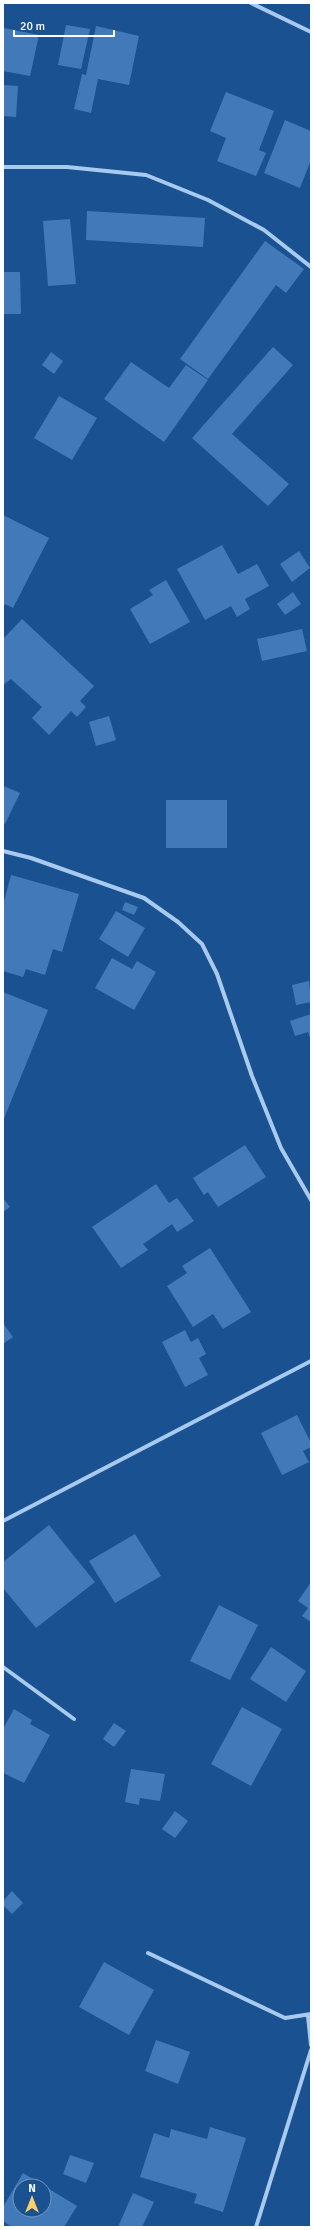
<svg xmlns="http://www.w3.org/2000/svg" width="314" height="2230" viewBox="0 0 314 2230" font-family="Signika,sans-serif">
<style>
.building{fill:#427ab9;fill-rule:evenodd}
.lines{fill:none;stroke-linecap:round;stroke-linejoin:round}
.minor{stroke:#a9caef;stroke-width:4}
</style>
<rect width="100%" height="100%" fill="#195191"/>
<g class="building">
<path d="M66,25L90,29L81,69L58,65Z"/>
<path d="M96,26L139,36L129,85L98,79L91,113L74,109L82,74L86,75Z"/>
<path d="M4,28L39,35L30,76L3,71Z"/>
<path d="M3,85L18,86L16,117L3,116Z"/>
<path d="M226,92L274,111L259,150L266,153L256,176L217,161L226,138L210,131Z"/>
<path d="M285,120L311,131V160L300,188L264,173Z"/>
<path d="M87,211L205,218L203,247L86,240Z"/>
<path d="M70,219L76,284L48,286L43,221Z"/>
<path d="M265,241L304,269L286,293L276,285L208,379L180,359Z"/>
<path d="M3,272H20L21,314H3Z"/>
<path d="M273,347L293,365L232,434L289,484L268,506L192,438Z"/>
<path d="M51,352L63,361L54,374L42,365Z"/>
<path d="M131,362L169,388L186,365L208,380L164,442L104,399Z"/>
<path d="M59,396L97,418L72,460L34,438Z"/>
<path d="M3,515L49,538L13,608L5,604L3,609Z"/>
<path d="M222,545L238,574L257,564L269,586L245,599L250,609L237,617L231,606L205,620L177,569Z"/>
<path d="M299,551L310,568L292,582L280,564Z"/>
<path d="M166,580L190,622L150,644L130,609L153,595L149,590Z"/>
<path d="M293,592L301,604L285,615L277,604Z"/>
<path d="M22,619L94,686L80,701L86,707L77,717L71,711L49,735L32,718L42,707L11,679L3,685V639Z"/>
<path d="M302,629L307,651L262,661L257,639Z"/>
<path d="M109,716L116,740L96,746L89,722Z"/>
<path d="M4,786L20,793L5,824L3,823Z"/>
<rect x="166" y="800" width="61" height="48"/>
<path d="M11,875L79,894L62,952L53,949L45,975L26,969L23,977L3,971V905Z"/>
<path d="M125,902L138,907L134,915L122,910Z"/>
<path d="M116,911L145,928L128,957L99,939Z"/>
<path d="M112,958L132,969L137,961L156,972L134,1010L95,988Z"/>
<path d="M309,981L311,1002L296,1005L292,985Z"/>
<path d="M3,992L48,1010L3,1121Z"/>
<path d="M311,1014V1040L308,1032L295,1036L290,1021Z"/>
<path d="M245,1145L266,1177L218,1207L208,1192L204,1195L193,1178Z"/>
<path d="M156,1184L169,1203L177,1198L194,1221L177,1232L172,1224L143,1244L148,1250L121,1268L92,1227Z"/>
<path d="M3,1198L10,1207L3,1212Z"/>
<path d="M210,1248L251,1312L223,1329L213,1314L193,1327L167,1286L187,1273L182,1266Z"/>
<path d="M3,1323L13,1337L3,1344Z"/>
<path d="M185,1330L191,1342L198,1338L206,1354L199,1358L208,1375L185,1387L162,1342Z"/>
<path d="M297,1415L311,1443V1447L303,1451L309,1462L282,1475L261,1433Z"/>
<path d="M49,1525L95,1582L36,1628L3,1588V1562Z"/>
<path d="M135,1534L161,1576L115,1603L89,1561Z"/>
<path d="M311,1582V1622L302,1616L308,1608L298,1601Z"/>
<path d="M219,1605L258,1625L230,1680L190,1661Z"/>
<path d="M271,1647L306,1671L286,1702L250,1679Z"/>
<path d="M242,1707L282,1729L251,1786L211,1764Z"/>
<path d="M14,1709L32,1720L30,1724L50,1735L24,1783L3,1773V1729Z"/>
<path d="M114,1723L126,1731L114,1747L103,1739Z"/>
<path d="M131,1769L165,1774L160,1801L140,1798L139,1805L125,1802Z"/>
<path d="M175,1811L188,1821L175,1838L162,1829Z"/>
<path d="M12,1891L23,1903L12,1914L3,1905V1901Z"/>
<path d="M104,1962L154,1990L129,2035L79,2007Z"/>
<path d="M156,2040L190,2052L178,2084L145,2071Z"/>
<path d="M210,2127L246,2138L223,2212L194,2203L197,2194L140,2177L154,2133L169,2138L171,2129L207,2139Z"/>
<path d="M70,2155L94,2163L86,2183L63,2174Z"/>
<path d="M23,2173L77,2206L64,2227H12L3,2221V2207ZM20,2186H44V2210H20Z"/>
<path d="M133,2193L154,2202L142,2227H118Z"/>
</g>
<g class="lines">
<g class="minor">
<path d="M251,3L311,32"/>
<path d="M3,167H67L146,175L208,200L264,230L311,267"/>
<path d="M3,851L31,858L144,898L178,922L202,944L217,974L252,1076L281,1148L311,1200"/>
<path d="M3,1521L311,1361"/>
<path d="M3,1667L74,1719"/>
<path d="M148,1953L285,2018L311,2014"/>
<path d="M308,2016L311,2045"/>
<path d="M256,2227L311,2050"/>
</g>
</g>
<rect width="314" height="2230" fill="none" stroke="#ffffff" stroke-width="8"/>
<g transform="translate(32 2198)"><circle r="19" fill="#195191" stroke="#7597bd"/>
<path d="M0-3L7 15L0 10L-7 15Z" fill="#ffcf67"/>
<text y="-6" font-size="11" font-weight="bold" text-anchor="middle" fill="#ffffff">N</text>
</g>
<path d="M14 30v6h100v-6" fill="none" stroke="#ffffff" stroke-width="2"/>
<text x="20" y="30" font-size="12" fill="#ffffff" stroke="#195191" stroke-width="3" paint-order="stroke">20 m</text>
</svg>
